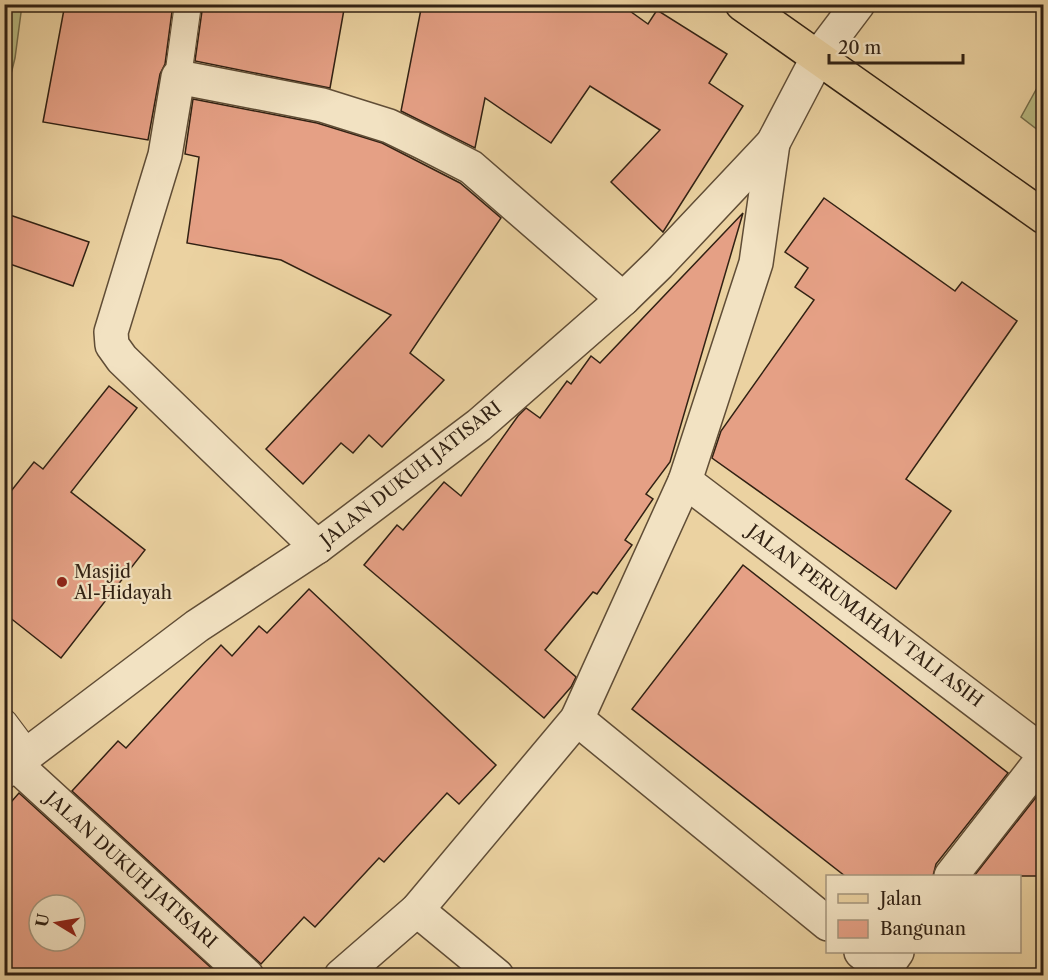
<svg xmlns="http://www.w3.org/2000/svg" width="1048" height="980" viewBox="0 0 1048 980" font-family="'Libre Caslon Text',serif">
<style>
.green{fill:#b9bb83;stroke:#756e4b;stroke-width:1.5}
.building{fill:#e5a085;stroke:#312113;stroke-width:1.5;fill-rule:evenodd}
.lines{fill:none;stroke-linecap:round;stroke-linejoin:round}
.lane-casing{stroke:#604d36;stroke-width:28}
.street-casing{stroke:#604d36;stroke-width:36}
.primary-casing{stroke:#312113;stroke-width:36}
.lane{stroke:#f2e2c2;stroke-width:26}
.street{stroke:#f2e2c2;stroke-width:33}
.primary{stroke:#ebd2a1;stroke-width:33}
.poi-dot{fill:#8f2418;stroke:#f2e2c2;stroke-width:2}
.labels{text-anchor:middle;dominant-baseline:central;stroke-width:4.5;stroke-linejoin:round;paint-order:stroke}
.street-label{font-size:18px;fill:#312113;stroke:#f2e2c2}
.poi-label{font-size:18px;fill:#312113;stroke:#f2e2c2;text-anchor:start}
</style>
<rect width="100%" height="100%" fill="#ebd2a1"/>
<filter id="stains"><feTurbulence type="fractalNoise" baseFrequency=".00333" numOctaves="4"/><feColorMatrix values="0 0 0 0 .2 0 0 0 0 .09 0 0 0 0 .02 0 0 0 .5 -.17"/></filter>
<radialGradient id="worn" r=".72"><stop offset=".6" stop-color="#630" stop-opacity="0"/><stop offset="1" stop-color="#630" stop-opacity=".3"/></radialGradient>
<g class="green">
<path d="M5,4L22,5L15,58L5,98Z"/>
<path d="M1043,77V134L1021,117Z"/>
</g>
<g class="building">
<path d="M65,4H173L165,64L160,74L148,140L43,122Z"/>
<path d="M203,4H345L330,88L195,61Z"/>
<path d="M422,4H620L648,24L657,10L727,54L709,83L743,106L663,232L611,182L660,130L590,86L551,143L485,98L475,148L401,111Z"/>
<path d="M193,99L317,123L382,143L460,183L501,218L410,353L444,380L382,447L369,435L353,453L341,443L303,484L266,449L391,315L281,260L187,243L199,157L185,154Z"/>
<path d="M824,198L955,291L962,282L1017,321L906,479L951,511L896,589L712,458L721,431L814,300L795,287L808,268L785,252Z"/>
<path d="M4,213L89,242L73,286L4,262Z"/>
<path d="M743,213L670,462L646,494L653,499L625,540L632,545L597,594L593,592L545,650L576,677L571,687L544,718L364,565L397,525L403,530L444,482L461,496L518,416L526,408L540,418L567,381L571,384L591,356L600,363Z"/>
<path d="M109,386L137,408L71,492L145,550L61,658L4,613V500L34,462L43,469Z"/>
<path d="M743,565L1008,773L936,864L933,876H845L632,709Z"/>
<path d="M309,589L496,765L459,804L447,793L384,862L379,858L315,927L304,917L261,964L72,791L118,741L126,748L221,645L232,656L259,626L267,633Z"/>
<path d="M19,793L219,975H4V810ZM39,905H75V941H39Z"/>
<path d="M1037,796L1044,801V876H974Z"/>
</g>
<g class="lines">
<defs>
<g id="lane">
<path d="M178,77L188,4"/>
<path d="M4,722L28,754"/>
</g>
<g id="street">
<path d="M685,481L1044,753"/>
<path d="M317,547L122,359L112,345L111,332L165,155L178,77L322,105L389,126L424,143L471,167L623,299"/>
<path d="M577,719L828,924"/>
<path d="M15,764L247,976"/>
<path d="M4,772L197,626L317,547L479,425L623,299L659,264L773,143L818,57L858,4"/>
<path d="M951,876L1044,757"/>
<path d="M417,910L497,976"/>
<path d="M861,952L884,970"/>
<path d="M341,976L417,910L577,719L685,481L756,263L773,143"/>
<path d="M880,976L897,952"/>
</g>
<path id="primary" d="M742,4L1044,217"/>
</defs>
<use href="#lane" class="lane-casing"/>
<use href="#street" class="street-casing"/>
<use href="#primary" class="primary-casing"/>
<use href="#lane" class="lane"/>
<use href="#street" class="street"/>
<use href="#primary" class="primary"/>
</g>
<circle class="poi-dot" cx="62" cy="582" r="6"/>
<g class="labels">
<g class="street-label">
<text transform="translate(411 474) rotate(-38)">JALAN DUKUH JATISARI</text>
<text transform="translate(865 616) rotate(37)">JALAN PERUMAHAN TALI ASIH</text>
<text transform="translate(131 870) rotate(42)">JALAN DUKUH JATISARI</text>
</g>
<g class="poi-label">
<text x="74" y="572">Masjid<tspan x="74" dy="21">Al-Hidayah</tspan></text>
</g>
</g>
<rect width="1048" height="980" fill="none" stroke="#ebd2a1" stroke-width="24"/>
<rect x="6" y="6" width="1036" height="968" fill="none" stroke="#312113" stroke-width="3"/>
<rect x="12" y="12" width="1024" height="956" fill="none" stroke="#312113" stroke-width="1.5"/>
<rect x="826" y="875" width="195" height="78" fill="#f2e2c2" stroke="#a5957c" stroke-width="1.5"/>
<rect x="838" y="894" width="30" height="9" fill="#ebd2a1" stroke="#a5957c" stroke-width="1.5"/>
<text x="880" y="905" font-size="18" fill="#312113">Jalan</text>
<rect x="838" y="920" width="30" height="18" fill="#e5a085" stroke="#a5957c" stroke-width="1.5"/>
<text x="880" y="935" font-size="18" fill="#312113">Bangunan</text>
<g transform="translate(57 923) rotate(281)"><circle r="28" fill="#f2e2c2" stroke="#a5957c" stroke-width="1.5"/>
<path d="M0-4.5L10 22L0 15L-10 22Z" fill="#8f2418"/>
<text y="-9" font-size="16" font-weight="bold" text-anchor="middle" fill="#312113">U</text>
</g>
<path d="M829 54v9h134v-9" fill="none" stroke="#312113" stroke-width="3"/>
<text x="838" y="54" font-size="18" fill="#312113" stroke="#f2e2c2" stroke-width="4.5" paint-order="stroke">20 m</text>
<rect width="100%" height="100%" filter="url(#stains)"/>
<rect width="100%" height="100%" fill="url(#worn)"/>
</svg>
